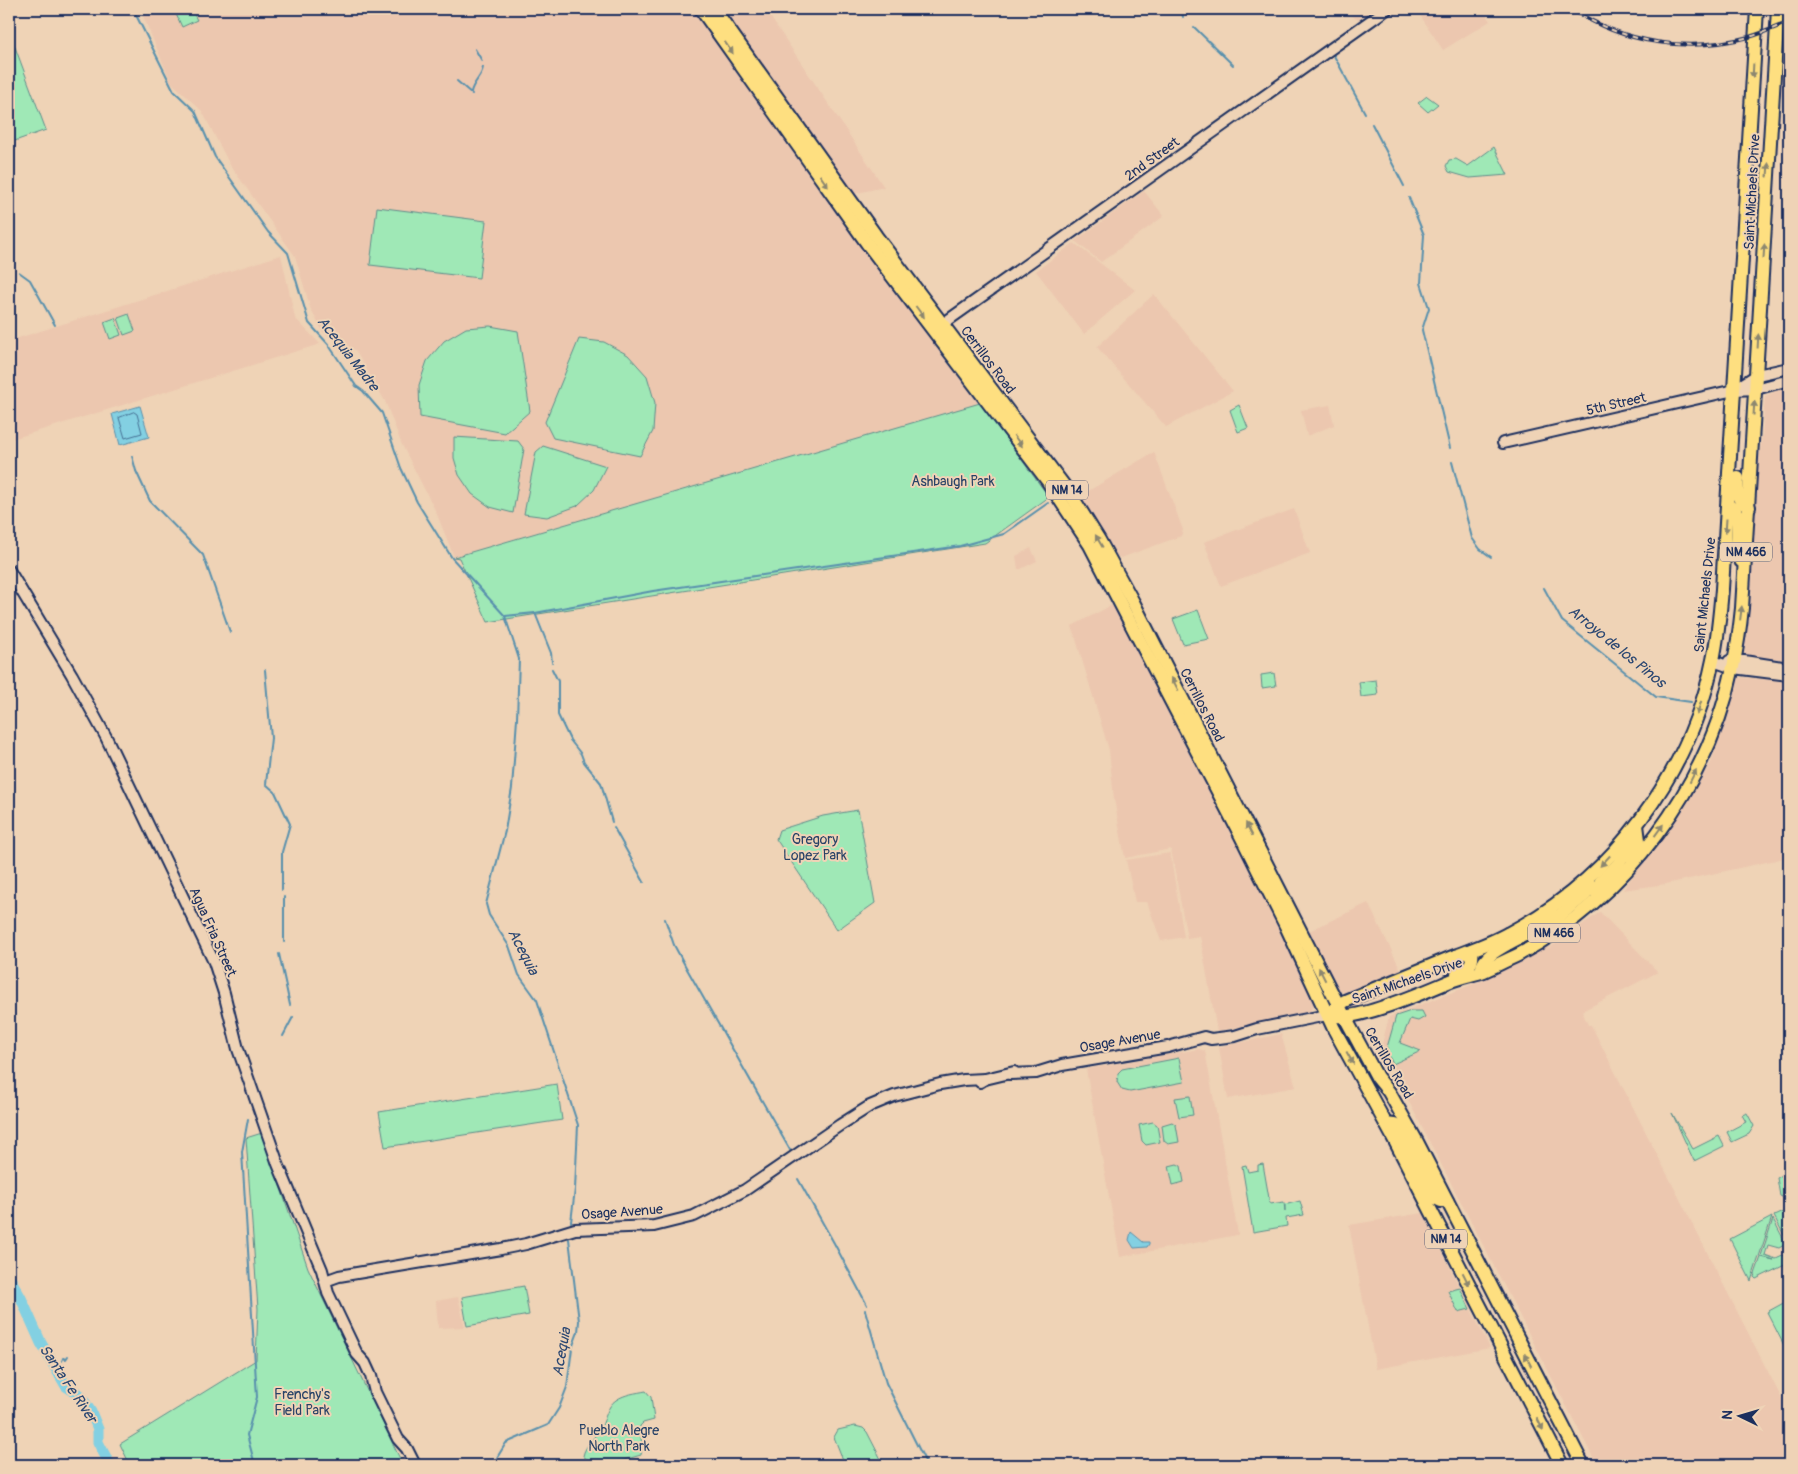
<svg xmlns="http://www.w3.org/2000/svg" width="1798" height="1474" viewBox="0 0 1798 1474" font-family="Pangolin,sans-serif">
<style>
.built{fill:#ecc7af}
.green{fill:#9fe8b6;stroke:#5d8c8a}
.water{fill:#83d0e2;stroke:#5990ad}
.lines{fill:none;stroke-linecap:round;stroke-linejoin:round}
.shore{stroke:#456f93;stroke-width:1}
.stream{stroke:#5990ad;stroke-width:2}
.river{stroke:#83d0e2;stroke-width:11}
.tertiary-casing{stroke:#1b2f5e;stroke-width:14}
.primary-casing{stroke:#1b2f5e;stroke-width:16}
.tertiary{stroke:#efd3b6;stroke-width:10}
.primary{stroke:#fedf80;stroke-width:12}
.rail-casing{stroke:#1b2f5e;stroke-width:4}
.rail{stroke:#efd3b6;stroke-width:2;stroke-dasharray:5.5;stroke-linecap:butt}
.oneway{fill:#8c876f}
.labels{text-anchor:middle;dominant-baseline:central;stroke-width:4;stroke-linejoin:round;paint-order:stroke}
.shield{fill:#efd3b6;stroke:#5b6078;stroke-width:1}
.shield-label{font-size:12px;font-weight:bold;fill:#1b2f5e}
.street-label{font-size:14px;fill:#1b2f5e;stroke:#efd3b6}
.park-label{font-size:14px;fill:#284267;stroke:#efd3b6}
.water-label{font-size:15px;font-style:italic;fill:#2b4772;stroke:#efd3b6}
</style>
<rect width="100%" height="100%" fill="#efd3b6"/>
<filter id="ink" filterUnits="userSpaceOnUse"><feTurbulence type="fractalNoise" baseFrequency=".02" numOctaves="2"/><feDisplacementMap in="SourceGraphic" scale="10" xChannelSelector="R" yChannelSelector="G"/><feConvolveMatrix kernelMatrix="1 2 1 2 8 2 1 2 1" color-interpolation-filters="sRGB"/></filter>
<g filter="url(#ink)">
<g class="built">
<path d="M140,9H692L852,233L979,404L454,557L436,512L402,445L385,401L355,350L323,332L311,310L295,256L230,165L202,111L171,82Z"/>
<path d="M720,9H765L884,187L853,194Z"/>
<path d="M1342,9H1374L1358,20Z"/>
<path d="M1416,9H1482L1490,21L1443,50Z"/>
<path d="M1786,58H1789V61L1787,62H1789V96H1781L1783,62H1786Z"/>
<path d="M1144,191L1164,216L1101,262L1075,241Z"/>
<path d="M1074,243L1135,290L1084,334L1036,271Z"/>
<path d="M281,255L295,318L320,344L9,440V341Z"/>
<path d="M1154,294L1233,391L1166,427L1097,347Z"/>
<path d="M1789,385V661L1744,656L1753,560L1751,513L1754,488L1762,437L1765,396Z"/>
<path d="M1330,405L1334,425L1307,436L1301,410Z"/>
<path d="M1154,452L1183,530L1181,536L1121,558L1114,555L1080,496Z"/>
<path d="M1294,509L1310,553L1221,586L1204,542Z"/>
<path d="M1031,548L1037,561L1021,569H1018L1016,556Z"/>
<path d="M1114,604L1274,919L1314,1002L1309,1015L1217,1031L1200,936L1187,938L1171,849L1125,858L1114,799L1109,750L1072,626Z"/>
<path d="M1738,677L1789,681V857L1666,884L1623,890L1711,763Z"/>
<path d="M1170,853L1184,937L1161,941L1147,902H1135L1126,860Z"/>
<path d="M1368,903L1403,974L1345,994L1335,987L1307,932Z"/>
<path d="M1600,912L1658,972L1582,1011L1588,1025H1591L1789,1413V1465H1597L1381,1048L1389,1017L1486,979L1547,945L1549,948Z"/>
<path d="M1281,1034L1296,1087L1228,1099L1219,1047Z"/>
<path d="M1199,1049L1205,1051L1238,1234L1237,1235L1120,1257L1086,1069Z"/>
<path d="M1423,1213L1490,1348L1376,1369L1349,1225Z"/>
<path d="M458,1297L465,1327L438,1328L436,1301Z"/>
</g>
<g class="green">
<path d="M181,9H191L197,20L182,27L175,12Z"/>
<path d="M9,31L46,130L9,143Z"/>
<path d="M1427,96L1438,104L1428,112L1418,103Z"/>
<path d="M1494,147L1508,175L1470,178L1449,172L1446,166L1449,160L1456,159L1468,166Z"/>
<path d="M377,207L486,221L479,278L370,265Z"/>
<path d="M129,314L135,331L124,335L118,318Z"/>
<path d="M115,318L121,335L110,339L104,322Z"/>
<path d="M490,326L518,331L530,411L505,433L420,417L419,385L427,361L444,341L466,328Z"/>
<path d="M579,339L604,342L628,355L647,376L655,403L653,431L640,456L553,438L545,422Z"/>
<path d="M980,403L1049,497L985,543L488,622L459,558L454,557Z"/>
<path d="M1239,405L1248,428L1238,432L1230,410Z"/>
<path d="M454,437L518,441L524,449L513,513L490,507L472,494L459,475L454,458Z"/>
<path d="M543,446L606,466L594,490L577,506L547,517L524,514L536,452Z"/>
<path d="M1198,610L1209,639L1183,644L1173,619Z"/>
<path d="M1274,673L1276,686L1262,688L1261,675Z"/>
<path d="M1376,680L1378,695L1361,697L1359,682Z"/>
<path d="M858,810L875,903L837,930L776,839L779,830L823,816Z"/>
<path d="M1411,1011H1422L1425,1017L1418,1021L1410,1019L1400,1043L1421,1051L1393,1064L1386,1051L1396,1016Z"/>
<path d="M1179,1058L1184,1082L1130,1092L1122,1090L1117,1082L1118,1073L1122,1069Z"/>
<path d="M557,1084L562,1120L385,1147L379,1112Z"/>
<path d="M1190,1096L1193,1115L1179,1117L1175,1098Z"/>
<path d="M1672,1113L1693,1149L1719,1136L1724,1146L1694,1161Z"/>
<path d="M1747,1113L1754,1126L1749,1134L1732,1142L1727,1132L1746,1122L1742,1115Z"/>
<path d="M1153,1122L1157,1125L1160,1142L1146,1145L1142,1141L1139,1125Z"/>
<path d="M1172,1122L1176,1125L1179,1142L1168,1144L1164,1141L1162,1125Z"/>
<path d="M262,1133L308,1268L403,1465H130L120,1444L256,1360L258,1309L246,1138Z"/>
<path d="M1177,1164L1181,1166L1184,1182L1173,1185L1169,1166Z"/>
<path d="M1263,1164L1270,1204L1284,1202L1285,1212V1203L1288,1204L1300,1201L1304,1215L1286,1218L1287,1226L1253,1232L1242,1166L1246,1165L1248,1172L1258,1170V1165Z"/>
<path d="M1789,1171V1194L1782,1197L1780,1196L1777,1178Z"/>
<path d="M1785,1211L1789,1220L1788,1243L1774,1216Z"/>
<path d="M1772,1217L1751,1281L1730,1239Z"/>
<path d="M1773,1219L1786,1244L1779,1248L1768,1245L1765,1255L1776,1259L1787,1254L1789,1263L1756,1279L1754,1277L1761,1257L1774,1260L1761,1256Z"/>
<path d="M524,1286L529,1315L467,1326L462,1297Z"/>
<path d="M1460,1288L1470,1309L1458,1312L1448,1291Z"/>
<path d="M1789,1300V1322L1784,1326L1789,1336V1355L1767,1312Z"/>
<path d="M646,1391L651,1397L654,1420L643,1423L640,1426L642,1448L641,1455L606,1465L593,1464L583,1456C585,1445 596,1437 601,1427C606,1418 607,1406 616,1400C625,1394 636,1393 646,1391Z"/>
<path d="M855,1426L863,1428L867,1432L884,1465H845L834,1437L838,1430Z"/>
</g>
<g class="water">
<path d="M140,406L149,437L120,445L112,414Z"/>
<path d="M1131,1232L1143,1242H1149V1244L1147,1247L1134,1248L1129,1240Z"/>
</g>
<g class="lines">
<path class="shore" d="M134,412L137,414L142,433L125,438L119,418Z"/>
<g class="stream">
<path d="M133,9L174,91L195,111L215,157L268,232L288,253L309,323L328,344L356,386L363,391L382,413L401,468L417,502L452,558L505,616L519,659L517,719L512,788L505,831L486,904L489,915L509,946L519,975L537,1000L578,1125L575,1189L571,1222"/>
<path d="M1181,9L1183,17"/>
<path d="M1194,27L1233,65"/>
<path d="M475,49L482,61"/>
<path d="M1333,54L1365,113"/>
<path d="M457,81L472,94"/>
<path d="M471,92C473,82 482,77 483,67"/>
<path d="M1372,124L1404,186"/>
<path d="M1409,198L1424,235L1421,283L1429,308L1422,330L1450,448"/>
<path d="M19,272L30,280L55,325"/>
<path d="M132,456L136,471L150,501L203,555L230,632"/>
<path d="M1452,462L1472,538L1480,549L1491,557"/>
<path d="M1544,588L1562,621L1656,697L1691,702"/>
<path d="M535,613L653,591L960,546L1004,534L1048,503"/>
<path d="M505,616L535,613L551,653L552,662"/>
<path d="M552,669L558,681V715L570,740L581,754L584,762L601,783L612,822"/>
<path d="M265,670L271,738L266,784L275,792L290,824L282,852V890"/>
<path d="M614,828L644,882"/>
<path d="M284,897V942"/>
<path d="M665,919L674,945L687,969L790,1150"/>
<path d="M279,954L290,1005"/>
<path d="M283,1036L293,1017"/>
<path d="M248,1119L242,1152L257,1397L247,1435L255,1465"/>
<path d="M798,1179L834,1243L867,1305"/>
<path d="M865,1310L886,1383L927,1465"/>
<path d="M62,1361L63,1358L66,1359L68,1356"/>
<path d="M494,1465L498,1456L506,1443L548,1425L559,1408L567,1387L572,1348L578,1332L579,1321L569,1239"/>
</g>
<path class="river" d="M9,1277L21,1298L41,1343L66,1386L80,1395L91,1412L98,1429V1442L110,1465"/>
<defs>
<g id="tertiary">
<path d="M937,328L1387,9"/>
<path d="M1735,389L1757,375L1789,368"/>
<path d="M1503,443L1734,390L1756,389L1789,380"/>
<path d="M9,570L72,675L106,737L214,962L224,993L238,1049L278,1164L322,1270L328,1293L357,1354L365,1363L371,1376L375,1392L398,1439L407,1449L415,1465"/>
<path d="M1713,661L1733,668L1789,675"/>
<path d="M1729,661H1744L1789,668"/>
<path d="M1010,1074L1036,1073L1062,1065L1168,1047L1204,1037L1211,1039L1235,1036L1257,1029L1327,1015"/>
<path d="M980,1082L985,1079L1014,1072"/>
<path d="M325,1281L339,1276L501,1249L526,1244L575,1229L654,1226L694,1216L745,1190L840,1125L870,1106L894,1096L940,1084L964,1080L985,1079"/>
</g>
<g id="primary">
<path d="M701,9L867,243L1047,480L1090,545L1240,834L1286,926L1334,1029L1393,1137L1562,1465"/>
<path d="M714,9L876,236L1071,495L1099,540L1133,602L1332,993L1377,1077L1389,1092L1417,1142L1583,1465"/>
<path d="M1738,478C1737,493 1735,499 1749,507"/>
<path d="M1728,505L1735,510L1738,516L1737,544L1741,561"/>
<path d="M1628,856L1631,850L1639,840L1637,825"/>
<path d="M1598,898C1592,882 1611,874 1619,863C1623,856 1625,848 1628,841"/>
<path d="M1548,929L1555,919L1586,894L1588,889V879"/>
<path d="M1482,971C1478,953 1525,937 1538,927C1543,924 1547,917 1551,913"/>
<path d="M1457,974C1468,969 1474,964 1472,950"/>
<path d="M1333,1010L1345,1001C1380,987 1415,972 1450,958C1470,950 1490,944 1509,933C1612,879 1690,774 1713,660C1718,637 1720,613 1722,589L1757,9"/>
<path d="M1337,1016C1360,1020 1424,992 1448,982C1460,977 1472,975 1484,971C1495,966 1507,960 1518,955C1626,897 1708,787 1733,667C1737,648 1740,628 1742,608L1778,9"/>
<path d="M1386,1124L1394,1125L1399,1128L1414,1156L1422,1166"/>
<path d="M1413,1163L1423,1176L1435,1198L1441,1201H1447"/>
</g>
</defs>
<use href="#tertiary" class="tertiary-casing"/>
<use href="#primary" class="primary-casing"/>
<use href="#tertiary" class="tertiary"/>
<use href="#primary" class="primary"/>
<defs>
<path id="rail" d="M1572,9C1624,44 1689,53 1749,37C1763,33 1776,27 1789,22"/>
</defs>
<use href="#rail" class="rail-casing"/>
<use href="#rail" class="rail"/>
</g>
<defs><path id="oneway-solid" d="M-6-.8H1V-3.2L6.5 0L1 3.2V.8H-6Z" transform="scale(1.25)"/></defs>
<g class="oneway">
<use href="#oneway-solid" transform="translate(729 48) rotate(55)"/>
<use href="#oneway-solid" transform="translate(1753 71) rotate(93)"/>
<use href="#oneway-solid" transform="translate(1768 170) rotate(-86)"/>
<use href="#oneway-solid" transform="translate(824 181) rotate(55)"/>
<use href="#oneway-solid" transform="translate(1764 251) rotate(-86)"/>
<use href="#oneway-solid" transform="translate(920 312) rotate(53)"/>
<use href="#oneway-solid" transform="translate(1758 341) rotate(-87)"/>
<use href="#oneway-solid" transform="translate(1754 408) rotate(-86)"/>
<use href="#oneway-solid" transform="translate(1018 441) rotate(53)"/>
<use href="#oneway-solid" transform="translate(1726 526) rotate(94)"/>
<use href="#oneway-solid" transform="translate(1099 541) rotate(-120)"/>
<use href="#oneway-solid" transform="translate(1741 613) rotate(-83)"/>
<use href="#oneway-solid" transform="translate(1175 684) rotate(-118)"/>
<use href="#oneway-solid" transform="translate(1699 708) rotate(108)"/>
<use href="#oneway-solid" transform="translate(1693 776) rotate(-63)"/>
<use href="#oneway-solid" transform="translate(1249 829) rotate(-117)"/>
<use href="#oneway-solid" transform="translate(1659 830) rotate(-54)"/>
<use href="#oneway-solid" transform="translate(1605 861) rotate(133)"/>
<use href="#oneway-solid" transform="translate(1322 974) rotate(-117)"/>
<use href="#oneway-solid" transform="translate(1350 1058) rotate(61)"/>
<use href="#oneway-solid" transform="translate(1466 1279) rotate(63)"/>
<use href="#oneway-solid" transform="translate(1528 1360) rotate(-117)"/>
<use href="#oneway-solid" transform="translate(1540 1424) rotate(63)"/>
</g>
</g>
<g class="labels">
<g class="shield">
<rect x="1046" y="480.5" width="42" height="19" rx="4"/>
<rect x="1720" y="542.5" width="52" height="19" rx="4"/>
<rect x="1528" y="923.5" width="52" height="19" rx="4"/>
<rect x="1425" y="1229.5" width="42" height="19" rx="4"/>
</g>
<g class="shield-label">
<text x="1067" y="490">NM 14</text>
<text x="1746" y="552">NM 466</text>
<text x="1554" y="933">NM 466</text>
<text x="1446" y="1239">NM 14</text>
</g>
<g class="street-label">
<text transform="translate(1152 159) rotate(-36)">2nd Street</text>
<text transform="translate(1752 192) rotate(-87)">Saint Michaels Drive</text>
<text transform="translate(988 360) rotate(53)">Cerrillos Road</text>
<text transform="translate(1616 404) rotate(-13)">5th Street</text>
<text transform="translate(1705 595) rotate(-84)">Saint Michaels Drive</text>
<text transform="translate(1202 705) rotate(63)">Cerrillos Road</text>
<text transform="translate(213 932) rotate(66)">Agua Fria Street</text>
<text transform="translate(1407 981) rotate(-19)">Saint Michaels Drive</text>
<text transform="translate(1120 1041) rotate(-10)">Osage Avenue</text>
<text transform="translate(1389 1063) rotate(59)">Cerrillos Road</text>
<text transform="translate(622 1212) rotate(-4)">Osage Avenue</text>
</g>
<g class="park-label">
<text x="953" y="481">Ashbaugh Park</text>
<text x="815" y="839">Gregory<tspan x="815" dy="16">Lopez Park</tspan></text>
<text x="302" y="1394">Frenchy's<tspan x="302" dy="16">Field Park</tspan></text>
<text x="619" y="1430">Pueblo Alegre<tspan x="619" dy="16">North Park</tspan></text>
</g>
<g class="water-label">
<text transform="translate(348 354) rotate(52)">Acequia Madre</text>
<text transform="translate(1617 647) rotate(39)">Arroyo de los Pinos</text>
<text transform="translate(523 952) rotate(63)">Acequia</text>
<text transform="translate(562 1352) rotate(-80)">Acequia</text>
<text transform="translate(68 1384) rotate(56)">Santa Fe River</text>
</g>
</g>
<rect width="1798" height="1474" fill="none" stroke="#efd3b6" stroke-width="30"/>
<rect x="15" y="15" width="1768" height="1444" fill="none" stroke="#1b2f5e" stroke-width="2" filter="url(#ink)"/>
<g transform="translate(1740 1416) rotate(275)" stroke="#efd3b6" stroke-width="4" paint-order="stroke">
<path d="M0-4L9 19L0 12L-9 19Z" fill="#1b2f5e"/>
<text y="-8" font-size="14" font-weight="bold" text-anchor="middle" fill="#1b2f5e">N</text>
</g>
</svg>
